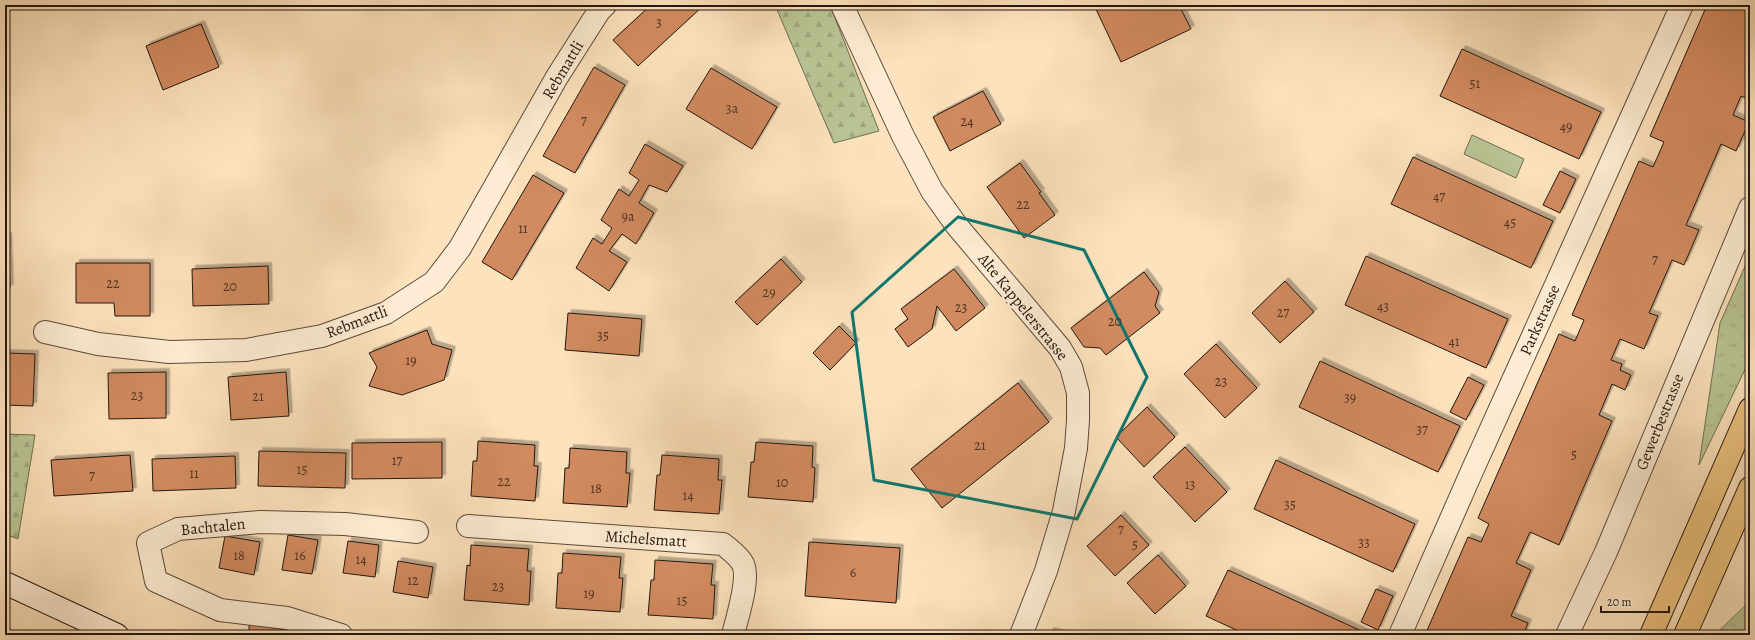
<svg xmlns="http://www.w3.org/2000/svg" width="1755" height="640" viewBox="0 0 1755 640" font-family="Alegreya,serif">
<style>
.grass{fill:url(#grass-tufts);stroke:#6e6e52}
.forest{fill:url(#forest-firs);stroke:#6e6e52}
.park{fill:#bac595;stroke:#6e6e52}
.building{fill:#d28b60;stroke:#23160f;filter:url(#shadow)}
.lines{fill:none;stroke-linecap:round;stroke-linejoin:round}
.street-casing{stroke:#5a493a;stroke-width:24}
.secondary-casing{stroke:#23160f;stroke-width:24}
.highway-casing{stroke:#23160f;stroke-width:24}
.street{stroke:#feedd4;stroke-width:22}
.secondary{stroke:#feedd4;stroke-width:22}
.highway{stroke:#eec27e;stroke-width:22}
.marked{fill:none;stroke:#0f766e;stroke-width:3;stroke-linejoin:round}
.labels{text-anchor:middle;dominant-baseline:central;stroke-width:4;stroke-linejoin:round;paint-order:stroke}
.number-label{font-size:14px;fill:#4f3323}
.street-label{font-size:16px;fill:#23160f;stroke:#feedd4}
</style>
<defs>
<pattern id="grass-tufts" width="24" height="20" patternUnits="userSpaceOnUse"><rect width="24" height="20" fill="#bac595"/><path d="M3 7l-1-3M5 7V3M7 7l1-3M15 17l-1-3M17 17v-4M19 17l1-3" fill="none" stroke="#a0a87f"/></pattern>
<pattern id="forest-firs" width="22" height="20" patternUnits="userSpaceOnUse"><rect width="22" height="20" fill="#bac595"/><path d="M5 1l3.5 6h-7zM16 11l3.5 6h-7z" fill="#a0a87f"/></pattern>
<filter id="shadow"><feDropShadow dx="3.5" dy="-3.5" stdDeviation="0" flood-color="#0004"/></filter>
</defs>
<rect width="100%" height="100%" fill="#fde3bd"/>
<filter id="stains"><feTurbulence type="fractalNoise" baseFrequency=".005" numOctaves="4"/><feColorMatrix values="0 0 0 0 .2 0 0 0 0 .09 0 0 0 0 .02 0 0 0 .5 -.17"/></filter>
<radialGradient id="worn" r=".72"><stop offset=".6" stop-color="#630" stop-opacity="0"/><stop offset="1" stop-color="#630" stop-opacity=".3"/></radialGradient>
<g class="grass">
<path d="M1750,255V359L1699,465L1720,323Z"/>
<path d="M1750,601V635H1716L1717,633Z"/>
</g>
<g class="forest">
<path d="M775,5H830L879,131L834,143Z"/>
<path d="M5,434L35,435L18,539L5,534Z"/>
</g>
<path class="park" d="M1472,135L1524,159L1516,178L1464,154Z"/>
<g class="building">
<path d="M651,5H704L638,66L613,40Z"/>
<path d="M1094,5H1179L1191,29L1121,62Z"/>
<path d="M1707,5H1750V100L1741,96L1733,115L1749,122L1736,151L1721,144L1686,225L1699,230L1684,265L1672,260L1649,313L1658,316L1644,349L1620,339L1611,360L1622,364L1620,370L1631,375L1625,390L1612,384L1599,415L1612,421L1559,545L1530,532L1516,563L1531,570L1511,616L1528,623L1523,635H1425L1468,537L1481,542L1489,524L1478,518L1559,334L1575,341L1584,320L1572,315L1639,161L1653,167L1664,142L1650,136Z"/>
<path d="M201,24L219,67L163,90L146,46Z"/>
<path d="M1462,49L1601,112L1579,159L1440,96Z"/>
<path d="M594,67L625,85L575,173L543,156Z"/>
<path d="M711,68L777,107L752,149L686,109Z"/>
<path d="M983,91L1001,124L950,151L933,117Z"/>
<path d="M645,144L683,166L667,192L649,185L639,203L654,213L636,244L622,234L609,251L627,262L609,291L576,268L593,238L602,244L612,228L601,220L619,189L629,196L639,180L629,173Z"/>
<path d="M1413,157L1553,221L1531,268L1391,204Z"/>
<path d="M1020,163L1041,192L1039,193L1055,215L1024,238L987,187Z"/>
<path d="M1560,171L1576,179L1560,213L1543,205Z"/>
<path d="M533,175L564,193L512,280L482,262Z"/>
<path d="M5,236H8L10,288L5,289Z"/>
<path d="M1366,256L1508,319L1486,368L1345,305Z"/>
<path d="M781,259L802,282L757,325L735,302Z"/>
<path d="M76,263H150V316H115L114,303H76Z"/>
<path d="M268,266L269,304L193,306L192,269Z"/>
<path d="M954,269L985,308L956,331L937,306L932,329L908,347L895,329L908,319L901,309Z"/>
<path d="M1144,272L1159,292L1155,306L1160,313L1106,355L1100,348L1084,347L1071,328Z"/>
<path d="M1285,281L1314,312L1280,343L1252,313Z"/>
<path d="M568,313L642,319L639,356L565,350Z"/>
<path d="M839,326L856,343L830,370L813,353Z"/>
<path d="M427,330L432,344L452,350L444,380L402,395L369,386L377,367L369,353Z"/>
<path d="M1216,344L1257,388L1225,418L1184,374Z"/>
<path d="M5,353L35,354L33,406L5,405Z"/>
<path d="M1320,361L1460,426L1438,472L1299,407Z"/>
<path d="M166,372V418L109,419L108,373Z"/>
<path d="M286,372L289,416L231,420L228,377Z"/>
<path d="M1468,377L1484,385L1466,420L1450,412Z"/>
<path d="M1018,383L1049,422L942,508L911,469Z"/>
<path d="M1147,407L1175,437L1144,467L1116,437Z"/>
<path d="M478,441L535,445L534,466H538L535,501L471,496L473,461H477Z"/>
<path d="M442,442V478L352,479V443Z"/>
<path d="M756,442L813,446L812,467L815,468L813,502L748,497L751,462H754Z"/>
<path d="M1185,447L1227,492L1195,522L1153,477Z"/>
<path d="M570,448L627,452L626,473H630L627,507L563,503L565,468H569Z"/>
<path d="M259,451L346,453L345,488L258,486Z"/>
<path d="M130,455L133,491L54,496L51,460Z"/>
<path d="M662,455L719,459L718,480H722L719,514L654,510L657,475H660Z"/>
<path d="M235,456L236,488L153,491L152,459Z"/>
<path d="M1276,460L1415,524L1393,572L1254,509Z"/>
<path d="M1121,515L1149,545L1115,576L1087,546Z"/>
<path d="M288,535L318,540L312,574L282,570Z"/>
<path d="M225,536L260,542L254,575L219,568Z"/>
<path d="M348,541L379,545L375,577L343,573Z"/>
<path d="M809,542L900,548L896,603L805,596Z"/>
<path d="M471,545L529,549L527,571H531L529,605L464,600L467,565L470,566Z"/>
<path d="M563,553L621,557L619,578H623L620,612L556,608L558,573H562Z"/>
<path d="M1158,555L1186,586L1155,614L1127,583Z"/>
<path d="M655,560L713,564L711,585H715L713,619L648,615L651,580H654Z"/>
<path d="M398,561L433,567L428,598L393,592Z"/>
<path d="M1228,570L1368,634L1367,635H1247L1206,616Z"/>
<path d="M1376,589L1393,596L1378,630L1361,622Z"/>
<path d="M249,623L281,629L300,635H249Z"/>
<path d="M1050,631L1068,635H1049Z"/>
</g>
<g class="lines">
<defs>
<g id="street">
<path d="M842,5L903,136L932,191L957,226L1060,348L1071,367L1078,393V420L1076,448L1064,511L1046,571L1021,635"/>
<path d="M45,332L98,344L169,352L246,350L322,336L386,313L434,282L460,248L557,77L599,11L605,5"/>
<path d="M468,526L723,544C730,550 738,555 743,564C750,580 737,617 733,635"/>
<path d="M341,635L287,618L220,610L156,581L148,543L178,529L260,522L345,524L417,532"/>
<path d="M1400,635L1472,471L1682,5"/>
<path d="M1567,635L1606,552L1750,208"/>
</g>
<path id="secondary" d="M5,583L117,635"/>
<g id="highway">
<path d="M1651,635L1750,409"/>
<path d="M1685,635L1750,488"/>
</g>
</defs>
<use href="#street" class="street-casing"/>
<use href="#secondary" class="secondary-casing"/>
<use href="#highway" class="highway-casing"/>
<use href="#street" class="street"/>
<use href="#secondary" class="secondary"/>
<use href="#highway" class="highway"/>
</g>
<path class="marked" d="M958,217L1084,250L1147,377L1077,519L874,480L852,312Z"/>
<g class="labels">
<g class="number-label">
<text x="659" y="22">3</text>
<text x="1475" y="83">51</text>
<text x="732" y="108">3a</text>
<text x="584" y="120">7</text>
<text x="967" y="121">24</text>
<text x="1566" y="126">49</text>
<text x="1439" y="196">47</text>
<text x="1023" y="204">22</text>
<text x="628" y="216">9a</text>
<text x="1510" y="222">45</text>
<text x="523" y="228">11</text>
<text x="1655" y="259">7</text>
<text x="113" y="283">22</text>
<text x="230" y="286">20</text>
<text x="769" y="292">29</text>
<text x="1383" y="306">43</text>
<text x="961" y="307">23</text>
<text x="1283" y="312">27</text>
<text x="1115" y="321">20</text>
<text x="603" y="335">35</text>
<text x="1454" y="341">41</text>
<text x="411" y="360">19</text>
<text x="1221" y="381">23</text>
<text x="137" y="395">23</text>
<text x="258" y="396">21</text>
<text x="1350" y="397">39</text>
<text x="1422" y="429">37</text>
<text x="980" y="445">21</text>
<text x="1574" y="454">5</text>
<text x="397" y="460">17</text>
<text x="302" y="469">15</text>
<text x="194" y="473">11</text>
<text x="92" y="475">7</text>
<text x="504" y="481">22</text>
<text x="782" y="482">10</text>
<text x="1190" y="484">13</text>
<text x="596" y="488">18</text>
<text x="688" y="495">14</text>
<text x="1290" y="504">35</text>
<text x="1121" y="529">7</text>
<text x="1364" y="542">33</text>
<text x="1135" y="544">5</text>
<text x="239" y="555">18</text>
<text x="300" y="555">16</text>
<text x="361" y="559">14</text>
<text x="853" y="572">6</text>
<text x="413" y="580">12</text>
<text x="498" y="586">23</text>
<text x="589" y="593">19</text>
<text x="682" y="600">15</text>
</g>
<g class="street-label">
<text transform="translate(563 70) rotate(-59)">Rebmattli</text>
<text transform="translate(1023 307) rotate(51)">Alte Kappelerstrasse</text>
<text transform="translate(1540 320) rotate(-66)">Parkstrasse</text>
<text transform="translate(357 322) rotate(-21)">Rebmattli</text>
<text transform="translate(1660 422) rotate(-68)">Gewerbestrasse</text>
<text transform="translate(213 527) rotate(-6)">Bachtalen</text>
<text transform="translate(646 539) rotate(4)">Michelsmatt</text>
</g>
</g>
<rect width="1755" height="640" fill="none" stroke="#fde3bd" stroke-width="20"/>
<rect x="6" y="6" width="1743" height="628" fill="none" stroke="#23160f" stroke-width="2"/>
<rect x="10" y="10" width="1735" height="620" fill="none" stroke="#23160f"/>
<path d="M1601 606v6h68v-6" fill="none" stroke="#23160f" stroke-width="2"/>
<text x="1607" y="606" font-size="12" fill="#23160f" stroke="#feedd4" stroke-width="3" paint-order="stroke">20 m</text>
<rect width="100%" height="100%" filter="url(#stains)"/>
<rect width="100%" height="100%" fill="url(#worn)"/>
</svg>
